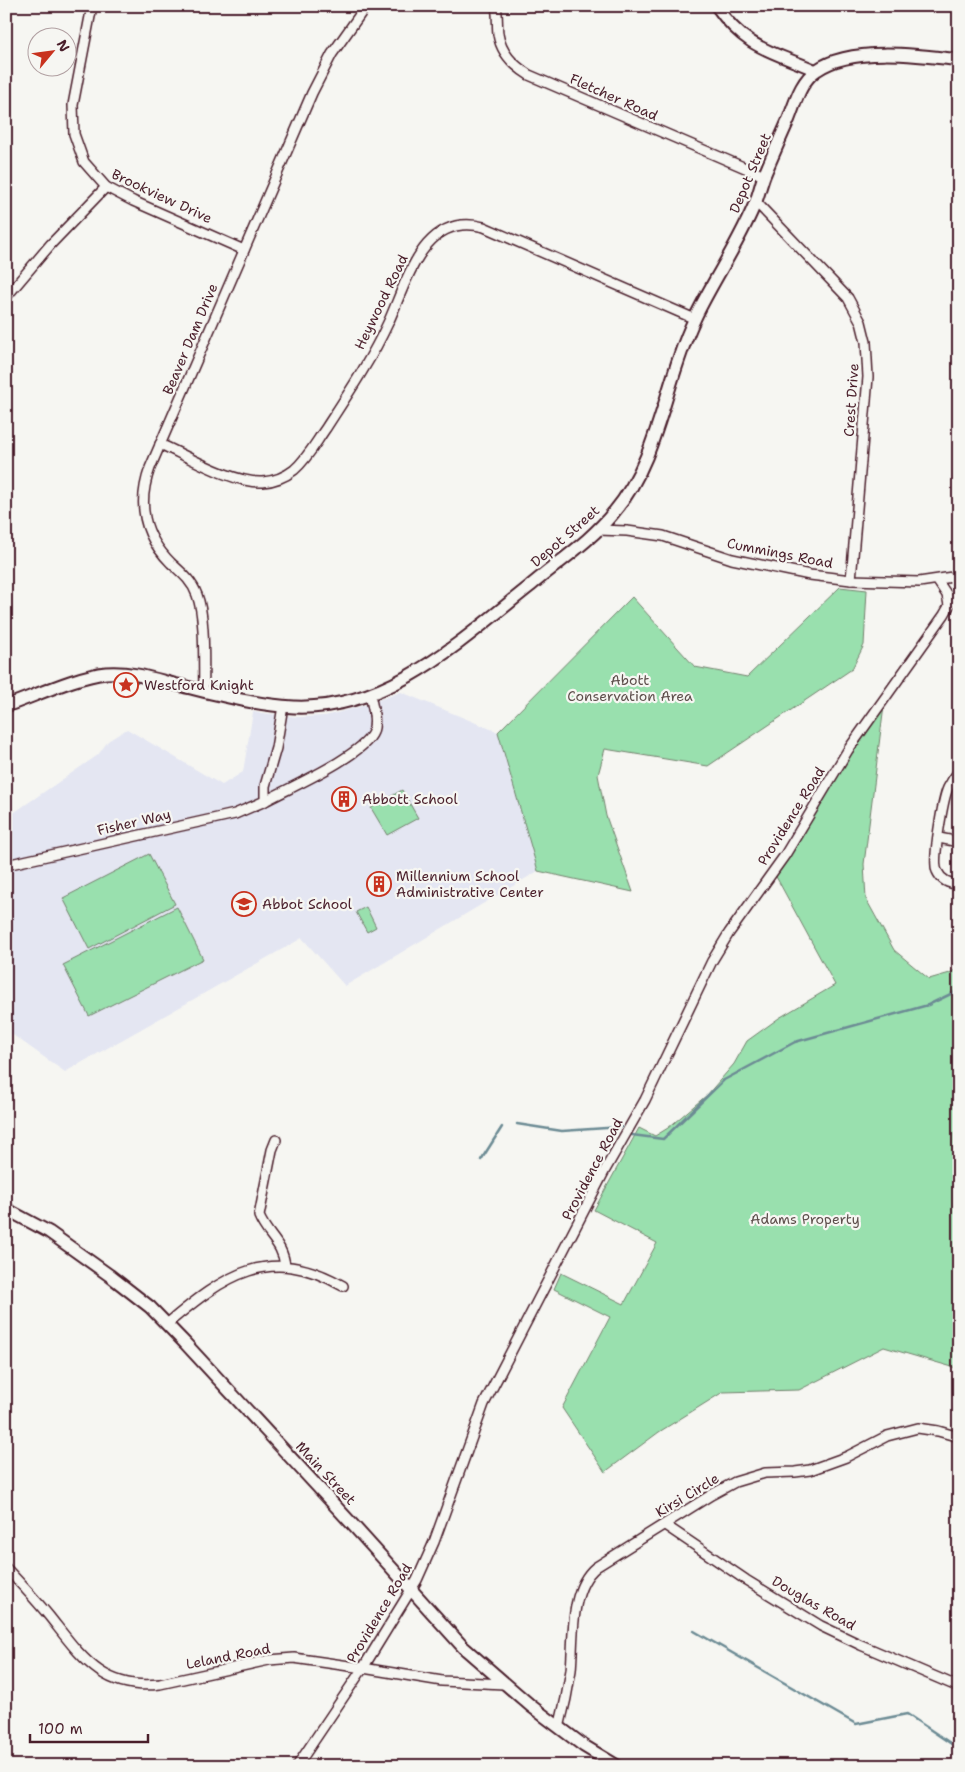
<svg xmlns="http://www.w3.org/2000/svg" width="965" height="1772" viewBox="0 0 965 1772" font-family="'Shantell Sans',sans-serif">
<style>
.built{fill:#e4e6f2}
.green{fill:#99e0ae;stroke:#72806c}
.lines{fill:none;stroke-linecap:round;stroke-linejoin:round}
.stream{stroke:#6c8b94;stroke-width:2.5}
.minor-casing{stroke:#4a1f2b;stroke-width:12}
.tertiary-casing{stroke:#4a1f2b;stroke-width:14}
.secondary-casing{stroke:#4a1f2b;stroke-width:15}
.minor{stroke:#f6f6f2;stroke-width:9}
.tertiary{stroke:#f6f6f2;stroke-width:10}
.secondary{stroke:#f6f6f2;stroke-width:11}
.labels{text-anchor:middle;dominant-baseline:central;stroke-width:4.5;stroke-linejoin:round;paint-order:stroke}
.street-label{font-size:14px;fill:#4a1f2b;stroke:#f6f6f2}
.park-label{font-size:14px;fill:#5e4f4c;stroke:#f6f6f2}
.poi-label{font-size:14px;fill:#4a1f2b;stroke:#f6f6f2;text-anchor:start}
</style>
<rect width="100%" height="100%" fill="#f6f6f2"/>
<filter id="ink" filterUnits="userSpaceOnUse"><feTurbulence type="fractalNoise" baseFrequency=".02" numOctaves="2"/><feDisplacementMap in="SourceGraphic" scale="10" xChannelSelector="R" yChannelSelector="G"/><feConvolveMatrix kernelMatrix="1 2 1 2 8 2 1 2 1" color-interpolation-filters="sRGB"/></filter>
<g filter="url(#ink)">
<path class="built" d="M401,692L498,732L538,871L345,986L302,938L65,1072L6,1030V953L12,945L6,940V818L98,755L108,741L127,729L222,785L243,772L253,712L299,717L325,716L359,707Z"/>
<g class="green">
<path d="M840,587L867,590L864,645L852,669L708,766L605,749L598,775L606,816L633,892L538,871L498,732L632,597L695,667L747,677Z"/>
<path d="M885,697L864,864L866,899L894,950L929,979L950,973L959,967V1369L884,1347L799,1390L723,1392L659,1432L605,1472L562,1408L610,1317L554,1289L561,1273L624,1304L657,1243L594,1210L639,1128L655,1136L668,1128L707,1095L734,1064L747,1041L779,1018L835,985L773,871Z"/>
<path d="M402,790L418,818L387,835L371,808Z"/>
<path d="M149,854L175,904L89,949L63,898Z"/>
<path d="M177,907L203,959L89,1016L63,965Z"/>
<path d="M366,907L376,927L367,932L356,912Z"/>
</g>
<g class="lines">
<g class="stream">
<path d="M697,6L704,7"/>
<path d="M517,1124L562,1131L621,1127"/>
<path d="M632,1135L663,1139L724,1080L795,1042L928,1005L959,990"/>
<path d="M481,1160L502,1127"/>
<path d="M694,1631L856,1724L907,1714L959,1749"/>
<path d="M71,1766L107,1761L115,1766"/>
</g>
<defs>
<g id="minor">
<path d="M92,6L73,105L74,134L84,162L106,187L133,201L244,250"/>
<path d="M496,6C498,16 497,25 498,34C501,53 513,65 529,75L764,176"/>
<path d="M756,202L848,298L861,322L866,342L868,377L851,580"/>
<path d="M6,297L51,244L106,187"/>
<path d="M160,444C187,456 234,484 263,482C274,481 285,477 294,470C308,458 316,442 326,428C348,394 371,360 388,323C407,282 423,211 484,227L695,319"/>
<path d="M598,530L627,531L663,536L732,559L810,575L851,580L919,582L959,576"/>
<path d="M937,580L947,595L949,605"/>
<path d="M204,691C203,666 206,618 197,595C192,581 182,573 171,563C143,535 137,504 150,468L312,93L332,54L366,6"/>
<path d="M959,771C955,776 951,782 948,788C943,799 932,861 937,871C941,880 949,884 959,884"/>
<path d="M265,801C289,788 364,755 373,732C377,720 372,706 370,694"/>
<path d="M939,838L959,842"/>
<path d="M6,865L235,814L265,801V786L276,748L283,706"/>
<path d="M276,1140L272,1150L259,1216C267,1236 283,1243 285,1266"/>
<path d="M167,1324C224,1276 269,1243 343,1286"/>
<path d="M665,1525L746,1580L821,1626L861,1645L959,1687"/>
<path d="M6,1568C21,1584 36,1600 49,1616C81,1656 102,1691 160,1684L269,1660L294,1658L363,1668L442,1681L504,1684"/>
<path d="M559,1728C564,1709 568,1690 571,1670C574,1639 569,1589 596,1567L711,1495L735,1482L765,1473L795,1472L810,1470L846,1457L887,1436L918,1428L938,1431L959,1437"/>
<path d="M297,1766L363,1668L417,1580L434,1542L484,1404L605,1170L645,1100L712,961L729,933L785,855L848,750L944,615L959,589"/>
</g>
<path id="tertiary" d="M716,6C746,49 771,51 815,70"/>
<g id="secondary">
<path d="M6,706C35,696 77,676 106,673C131,671 154,679 178,685C216,694 255,705 294,707C388,711 462,640 530,586C558,562 591,541 614,512C659,459 665,380 695,318C714,278 740,242 756,201C759,193 761,184 764,176C772,157 780,139 788,121C795,104 800,81 817,70C850,46 919,55 959,60"/>
<path d="M6,1209L49,1232L109,1275L150,1307L185,1343L352,1524L463,1647L531,1706L584,1746L617,1766"/>
</g>
</defs>
<use href="#minor" class="minor-casing"/>
<use href="#tertiary" class="tertiary-casing"/>
<use href="#secondary" class="secondary-casing"/>
<use href="#minor" class="minor"/>
<use href="#tertiary" class="tertiary"/>
<use href="#secondary" class="secondary"/>
</g>
</g>
<defs>
<symbol id="sight-ring" viewBox="-11 -11 22 22"><circle r="9.5" fill="#f6f6f2" stroke="#c8321e" stroke-width="1.5"/><path d="M0-6L1.8-2.2L6-1.7L2.9 1.2L3.7 5.4L0 3.3L-3.7 5.4L-2.9 1.2L-6-1.7L-1.8-2.2Z" fill="#c8321e"/></symbol>
<symbol id="building-ring" viewBox="-11 -11 22 22"><circle r="9.5" fill="#f6f6f2" stroke="#c8321e" stroke-width="1.5"/><path d="M-4-6H4V6H1V3H-1V6H-4ZM-2.5-4.3h1.7v1.8h-1.7ZM.8-4.3h1.7v1.8H.8ZM-2.5-1h1.7V.8h-1.7ZM.8-1h1.7V.8H.8Z" fill="#c8321e"/></symbol>
<symbol id="school-ring" viewBox="-11 -11 22 22"><circle r="9.5" fill="#f6f6f2" stroke="#c8321e" stroke-width="1.5"/><path d="M0-5L7-2L0 1L-7-2ZM-4 1L0 2.5L4 1V4Q0 6-4 4Z" fill="#c8321e"/></symbol>
</defs>
<g fill-rule="evenodd">
<use href="#sight-ring" x="112" y="671" width="28" height="28"/>
<use href="#building-ring" x="330" y="785" width="28" height="28"/>
<use href="#building-ring" x="365" y="870" width="28" height="28"/>
<use href="#school-ring" x="230" y="890" width="28" height="28"/>
</g>
<g class="labels">
<g class="street-label">
<text transform="translate(614 97) rotate(24)">Fletcher Road</text>
<text transform="translate(750 173) rotate(-67)">Depot Street</text>
<text transform="translate(162 196) rotate(25)">Brookview Drive</text>
<text transform="translate(381 302) rotate(-64)">Heywood Road</text>
<text transform="translate(190 339) rotate(-67)">Beaver Dam Drive</text>
<text transform="translate(851 400) rotate(-86)">Crest Drive</text>
<text transform="translate(565 536) rotate(-41)">Depot Street</text>
<text transform="translate(780 553) rotate(11)">Cummings Road</text>
<text transform="translate(791 816) rotate(-58)">Providence Road</text>
<text transform="translate(134 822) rotate(-13)">Fisher Way</text>
<text transform="translate(592 1169) rotate(-62)">Providence Road</text>
<text transform="translate(326 1473) rotate(47)">Main Street</text>
<text transform="translate(687 1495) rotate(-31)">Kirsi Circle</text>
<text transform="translate(814 1603) rotate(30)">Douglas Road</text>
<text transform="translate(379 1613) rotate(-59)">Providence Road</text>
<text transform="translate(228 1656) rotate(-11)">Leland Road</text>
</g>
<g class="park-label">
<text x="630" y="680">Abott<tspan x="630" dy="16">Conservation Area</tspan></text>
<text x="805" y="1219">Adams Property</text>
</g>
<g class="poi-label">
<text x="144" y="685">Westford Knight</text>
<text x="362" y="799">Abbott School</text>
<text x="396" y="876">Millennium School<tspan x="396" dy="16">Administrative Center</tspan></text>
<text x="262" y="904">Abbot School</text>
</g>
</g>
<rect width="965" height="1772" fill="none" stroke="#f6f6f2" stroke-width="25"/>
<rect x="12" y="12" width="940" height="1747" fill="none" stroke="#4a1f2b" stroke-width="2" filter="url(#ink)"/>
<g transform="translate(52 52) rotate(61)"><circle r="24" fill="#f6f6f2" stroke="#b1a0a2"/>
<path d="M0-4L9 19L0 12L-9 19Z" fill="#c8321e"/>
<text y="-8" font-size="14" font-weight="bold" text-anchor="middle" fill="#4a1f2b">N</text>
</g>
<path d="M30 1734v8h118v-8" fill="none" stroke="#4a1f2b" stroke-width="2.5"/>
<text x="38" y="1734" font-size="15" fill="#4a1f2b" stroke="#f6f6f2" stroke-width="4" paint-order="stroke">100 m</text>
</svg>
